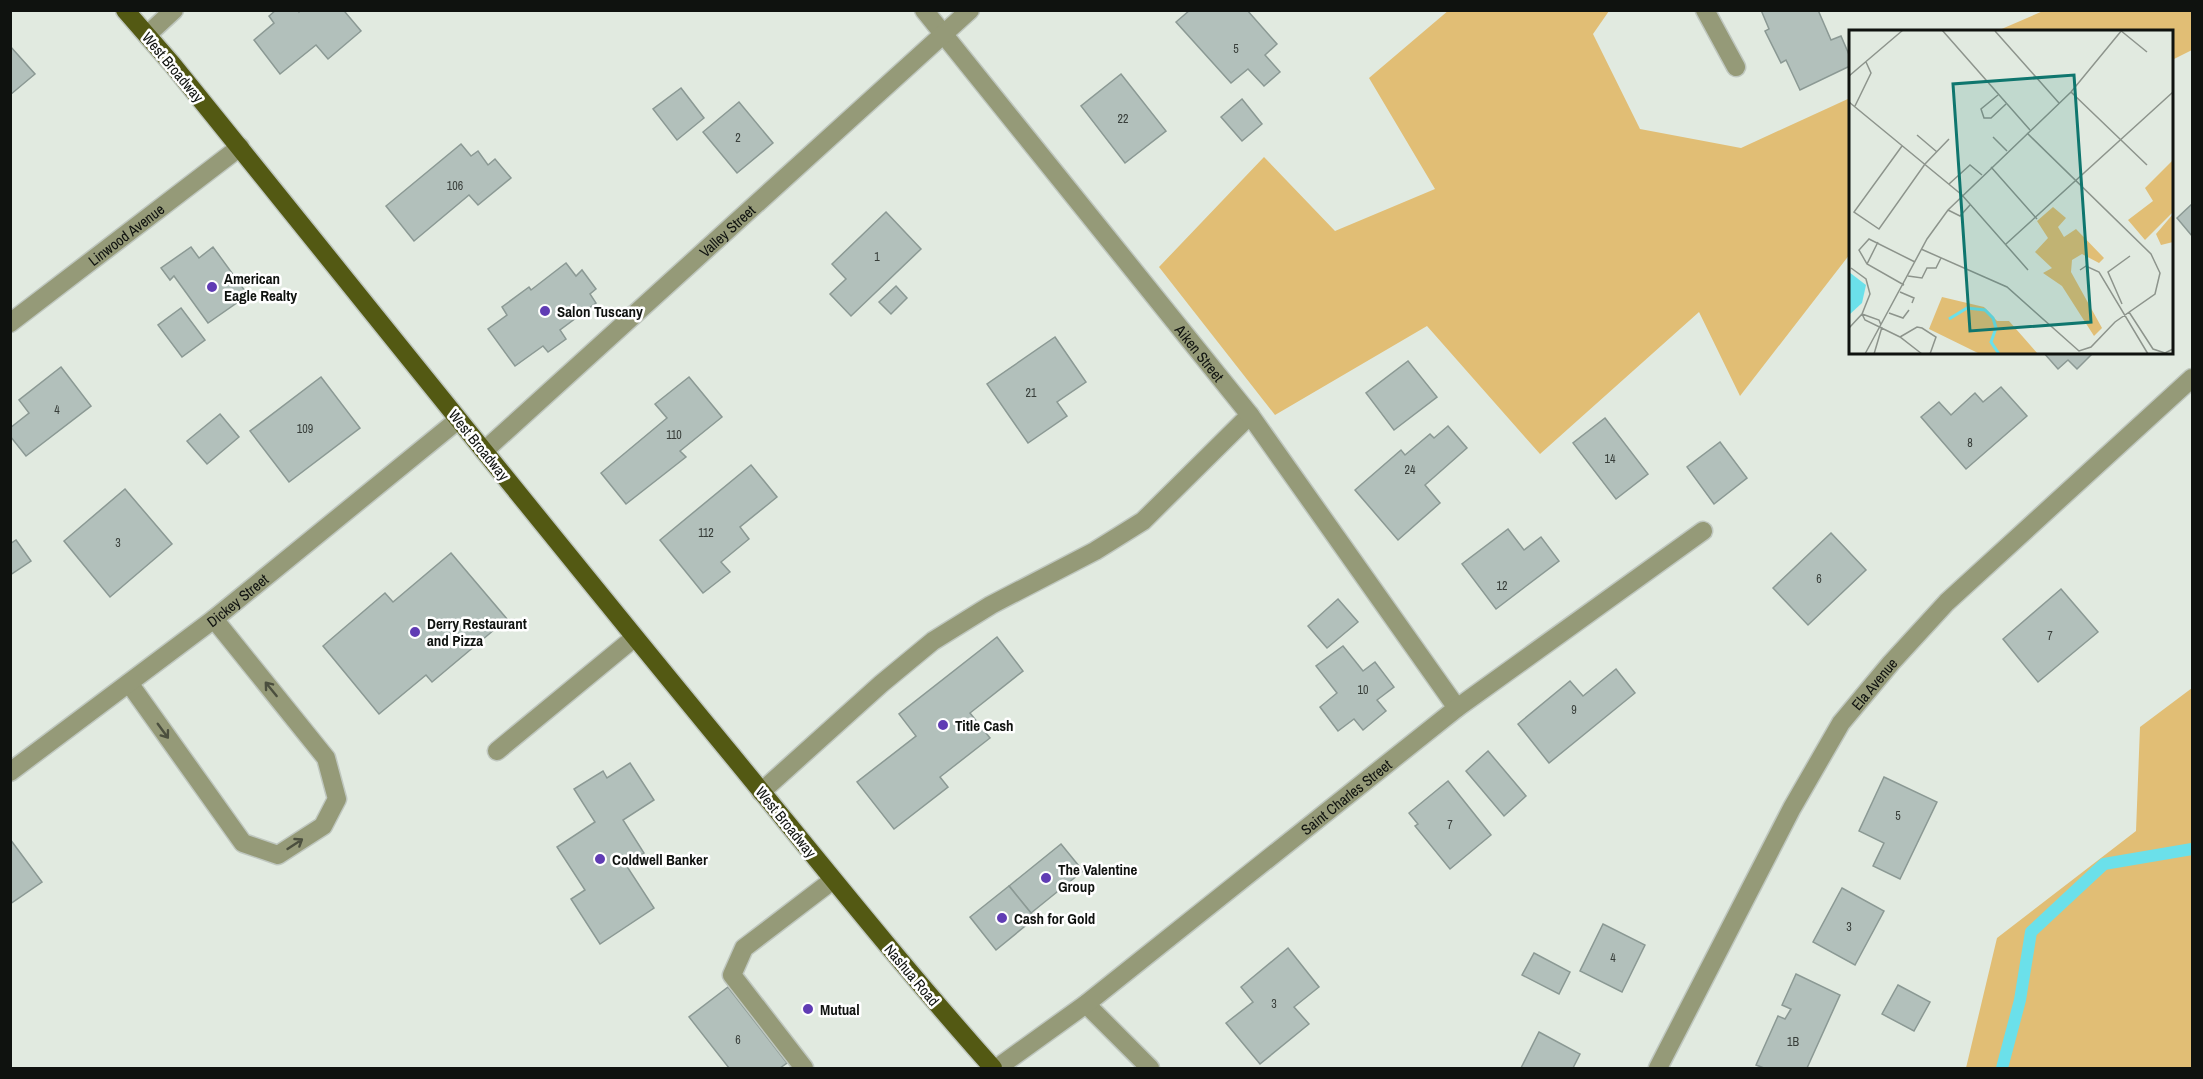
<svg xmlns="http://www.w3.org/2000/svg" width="2203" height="1079" viewBox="0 0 2203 1079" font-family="'Archivo Narrow',sans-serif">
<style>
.green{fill:#e1be75}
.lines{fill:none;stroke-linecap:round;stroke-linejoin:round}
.stream{stroke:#6be0ea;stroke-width:12}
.building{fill:#b2c0bb;stroke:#8b9994;stroke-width:1.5}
.lane-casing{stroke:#bfc7bf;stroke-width:21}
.street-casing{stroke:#bfc7bf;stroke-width:21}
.primary-casing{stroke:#bfc7bf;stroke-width:21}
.lane{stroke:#959a78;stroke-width:18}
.street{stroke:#959a78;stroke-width:18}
.primary{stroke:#535913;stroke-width:18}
.oneway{stroke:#4b4f3e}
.poi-dot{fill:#603cb4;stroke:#fff;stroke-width:2}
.labels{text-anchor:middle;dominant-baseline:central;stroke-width:5;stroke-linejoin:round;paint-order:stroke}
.number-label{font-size:12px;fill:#383e3a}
.street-label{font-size:15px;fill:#0f120f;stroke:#fff}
.poi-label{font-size:15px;font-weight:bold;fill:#0f120f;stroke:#fff;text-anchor:start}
.inset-river{fill:none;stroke:#6be0ea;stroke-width:3}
.inset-road{fill:none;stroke:#8d948c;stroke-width:1.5}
.view{fill:#0f766e;fill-opacity:0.15;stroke:#0f766e;stroke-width:3}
.inset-edge{fill:none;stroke:#0f120f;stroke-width:3}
</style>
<rect width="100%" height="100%" fill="#e1eae0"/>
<g class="green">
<path d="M1449,10L1609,11L1593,34L1640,129L1741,148L1850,98V254L1740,396L1699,312L1540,454L1427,326L1275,415L1159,267L1264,157L1335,231L1435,189L1369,78Z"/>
<path d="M2043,11H2192V50L2172,60V32L1997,31Z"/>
<path d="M2192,688V1068H1966L1997,938L2136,831L2140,727Z"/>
</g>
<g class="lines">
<path class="stream" d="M2002,1068L2020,1000L2031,932L2104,864L2192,849"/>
</g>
<g class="building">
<path d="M276,10H298L299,12L301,10H346L345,12L361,31L328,59L316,45L280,74L254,40L274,23L269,16Z"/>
<path d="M1190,10H1247L1277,44L1265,55L1280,72L1264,86L1248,69L1231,83L1176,22Z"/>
<path d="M1761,10H1818L1831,40L1841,36L1850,57V66L1800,90L1786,60L1781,63L1765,31L1769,29Z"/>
<path d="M10,46L35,74L10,95Z"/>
<path d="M1121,74L1166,131L1125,163L1081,106Z"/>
<path d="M681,88L704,118L677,140L653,109Z"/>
<path d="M1242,99L1262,124L1242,141L1221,117Z"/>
<path d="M739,102L773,143L737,173L703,132Z"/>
<path d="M461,144L471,156L478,151L488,165L495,159L511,178L478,205L469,195L414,241L386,206Z"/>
<path d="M2192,204V236L2177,218Z"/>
<path d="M886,212L921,249L851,316L830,294L846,279L832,264Z"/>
<path d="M191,247L199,258L213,247L248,295L208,323L174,276L170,280L161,268Z"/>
<path d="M566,263L576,276L582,270L596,289L590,294L596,303L560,330L566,339L548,352L543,346L515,366L488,329L507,315L502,307L529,287L531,290Z"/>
<path d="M896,286L907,298L891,314L879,302Z"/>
<path d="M181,308L205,340L182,357L158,325Z"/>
<path d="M1055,337L1086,382L1057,402L1067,416L1028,443L987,384Z"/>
<path d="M2043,352H2094L2077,369L2068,360L2058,369Z"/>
<path d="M1408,361L1437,397L1394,430L1366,393Z"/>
<path d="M61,367L91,406L26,456L10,436V428L29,413L19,400Z"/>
<path d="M321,377L360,428L289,482L250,431Z"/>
<path d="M689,377L722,417L680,451L686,457L626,504L601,473L667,418L655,404Z"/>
<path d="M2001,387L2027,416L1966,469L1921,417L1939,402L1951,415L1975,393L1983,402Z"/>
<path d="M220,414L239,437L207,464L187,441Z"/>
<path d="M1605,418L1648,474L1616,499L1573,443Z"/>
<path d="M1448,426L1467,448L1425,485L1440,503L1398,540L1355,490L1401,450L1405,455L1430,434L1434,438Z"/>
<path d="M1720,442L1747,478L1714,504L1687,467Z"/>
<path d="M751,465L777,497L740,527L749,539L721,562L730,572L703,593L660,540Z"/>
<path d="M125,489L172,544L110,597L64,541Z"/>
<path d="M1508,529L1524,550L1541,537L1559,561L1496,609L1462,564Z"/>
<path d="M1831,533L1866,570L1808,625L1773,588Z"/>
<path d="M16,540L31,561L10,575V544Z"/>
<path d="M451,553L507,619L432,682L426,675L379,714L323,646L385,593L393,602Z"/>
<path d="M2061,589L2098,632L2038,682L2003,639Z"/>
<path d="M1338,599L1358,622L1327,648L1308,626Z"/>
<path d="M997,637L1023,671L970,713L990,738L940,777L948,787L894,829L857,782L916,736L899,714Z"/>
<path d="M1343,646L1363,671L1375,662L1394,687L1377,700L1386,711L1363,730L1354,719L1338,731L1320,707L1337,693L1316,666Z"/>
<path d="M1616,669L1635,693L1549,763L1518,724L1570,681L1583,696Z"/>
<path d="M1488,751L1526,796L1504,816L1466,771Z"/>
<path d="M630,763L654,800L623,820L644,853L626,865L654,908L600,944L571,899L585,890L557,847L595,822L574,789L603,771L607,778Z"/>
<path d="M1884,777L1937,802L1900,879L1873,866L1884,843L1859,831Z"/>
<path d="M1448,781L1491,835L1450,869L1415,826L1418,824L1409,813Z"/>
<path d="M10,839L42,882L10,904Z"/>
<path d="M1061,844L1083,871L1031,913L1009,886Z"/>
<path d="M1009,886L1035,918L996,950L970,917Z"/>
<path d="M1842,888L1884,911L1855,965L1813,942Z"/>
<path d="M1603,924L1645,945L1622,992L1580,971Z"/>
<path d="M1288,948L1319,987L1294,1007L1309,1024L1260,1064L1226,1023L1253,1002L1241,987Z"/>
<path d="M1534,953L1570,972L1559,994L1522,975Z"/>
<path d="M1796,974L1840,995L1807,1068H1764L1756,1065L1778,1016L1785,1019L1791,1009L1782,1005Z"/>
<path d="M1898,985L1930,1002L1914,1031L1882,1014Z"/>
<path d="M728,987L787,1063L780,1068H729L689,1017Z"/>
<path d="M1539,1032L1580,1054L1573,1068H1521Z"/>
</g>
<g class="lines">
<defs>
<g id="lane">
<path d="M1705,10L1736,67"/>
<path d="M129,683L243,843L278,855L323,826L337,799L326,758L214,619"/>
<path d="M497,751L634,638"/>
<path d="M761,792L881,684L933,641L991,605L1095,551L1143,521L1250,415"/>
<path d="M1086,1004L1150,1068"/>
<path d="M804,1068L732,975L744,948L833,880"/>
</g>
<g id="street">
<path id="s1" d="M924,10L1250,415L1457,708"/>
<path d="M147,35L174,10"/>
<path id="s2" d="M10,323L240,147"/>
<path id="s3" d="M484,451L970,10"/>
<path id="s4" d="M10,772L214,619L458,420"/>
<path id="s5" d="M997,1068L1086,1004L1457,708L1703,531"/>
<path id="s6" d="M1658,1068L1792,808L1841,723L1891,663L1947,602L2192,378"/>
</g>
<path id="primary" d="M125,10L172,64C358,294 542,525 730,753C817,859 902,966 993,1068"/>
</defs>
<use href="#lane" class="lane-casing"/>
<use href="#street" class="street-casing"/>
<use href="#primary" class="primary-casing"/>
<use href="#lane" class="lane"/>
<use href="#street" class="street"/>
<use href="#primary" class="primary"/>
</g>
<defs><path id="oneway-shaft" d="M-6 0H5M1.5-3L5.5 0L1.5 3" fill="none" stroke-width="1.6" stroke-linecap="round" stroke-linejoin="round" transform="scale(1.5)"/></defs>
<g class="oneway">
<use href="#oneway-shaft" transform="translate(271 689) rotate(-129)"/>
<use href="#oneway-shaft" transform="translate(163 731) rotate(54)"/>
<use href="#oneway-shaft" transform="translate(295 844) rotate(-33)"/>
</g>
<g class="poi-dot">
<circle cx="212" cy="287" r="6"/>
<circle cx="545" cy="311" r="6"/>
<circle cx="415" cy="632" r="6"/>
<circle cx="943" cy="725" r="6"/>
<circle cx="600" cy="859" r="6"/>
<circle cx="1046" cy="878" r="6"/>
<circle cx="1002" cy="918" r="6"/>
<circle cx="808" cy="1009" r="6"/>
</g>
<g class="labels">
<g class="number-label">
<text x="1236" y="49">5</text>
<text x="1123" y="119">22</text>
<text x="738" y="138">2</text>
<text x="455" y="186">106</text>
<text x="877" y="257">1</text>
<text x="1031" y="393">21</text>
<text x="57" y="410">4</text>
<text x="305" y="429">109</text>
<text x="674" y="435">110</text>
<text x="1970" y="443">8</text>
<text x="1610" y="459">14</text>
<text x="1410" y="470">24</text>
<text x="706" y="533">112</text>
<text x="118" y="543">3</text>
<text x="1819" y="579">6</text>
<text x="1502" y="586">12</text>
<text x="2050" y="636">7</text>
<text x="1363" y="690">10</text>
<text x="1574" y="710">9</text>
<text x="1898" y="816">5</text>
<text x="1450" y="825">7</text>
<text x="1849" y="927">3</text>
<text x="1613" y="958">4</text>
<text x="1274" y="1004">3</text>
<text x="738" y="1040">6</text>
<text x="1793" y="1042">1B</text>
</g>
<g class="street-label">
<text transform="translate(173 67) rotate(50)">West Broadway</text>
<text stroke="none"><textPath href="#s3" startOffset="328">Valley Street</textPath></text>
<text stroke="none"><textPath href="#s2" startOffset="146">Linwood Avenue</textPath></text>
<text stroke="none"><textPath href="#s1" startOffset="440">Aiken Street</textPath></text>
<text transform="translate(479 445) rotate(51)">West Broadway</text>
<text stroke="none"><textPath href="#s4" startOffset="285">Dickey Street</textPath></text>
<text stroke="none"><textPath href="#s6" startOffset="442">Ela Avenue</textPath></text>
<text stroke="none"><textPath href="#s5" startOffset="442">Saint Charles Street</textPath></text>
<text transform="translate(786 822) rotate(51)">West Broadway</text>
<text transform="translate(912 975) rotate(50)">Nashua Road</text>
</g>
<g class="poi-label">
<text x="224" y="278">American<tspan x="224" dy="17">Eagle Realty</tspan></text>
<text x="557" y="311">Salon Tuscany</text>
<text x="427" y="623">Derry Restaurant<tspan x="427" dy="17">and Pizza</tspan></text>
<text x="955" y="725">Title Cash</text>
<text x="612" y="859">Coldwell Banker</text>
<text x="1058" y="869">The Valentine<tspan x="1058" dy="17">Group</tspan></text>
<text x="1014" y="918">Cash for Gold</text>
<text x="820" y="1009">Mutual</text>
</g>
</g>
<g transform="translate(1849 30)">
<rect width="324" height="324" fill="#e1eae0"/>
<path d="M324,130V182L296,210L279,190L304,171L296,158ZM204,177L217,188L209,197L215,207L227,199L255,228L250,233L233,224L223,230L222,242L253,298L245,306L213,256L194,243L203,238L186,222L199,208L188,191ZM324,184V212L312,215L307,204ZM93,267L135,277L148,291H160L189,324H131L80,299Z" fill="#e1be75"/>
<path d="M0,242L17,255L13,273L0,285Z" fill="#6be0ea"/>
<path class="inset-river" d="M100,289L118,278L136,280L144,288L147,298L142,312L150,324"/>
<path class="inset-road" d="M93,0L181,100M271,0L298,22M146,1L210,73M0,46L54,0M222,62L298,135M149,65L132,79L135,88H142L157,74M0,72L113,165L179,240M6,76L22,43L17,32M68,105L88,122M144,107L158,121M53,116L5,182L30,199L76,134L100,109M142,137L188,189M100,154L121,135L133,145M99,180L111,186L121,175M157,214L324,62M72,219L158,257L230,321L242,317L266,292L306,264L311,243L302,224L178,103M18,234L29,212M231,240L237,236L250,242L299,324M59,246L73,248L78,238H87L92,228M55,255L18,234L10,220L20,209L66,232M51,262L65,268L63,273M273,274L259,242L281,226M280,282L304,319L316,323L324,319M40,283L54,288L60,280M13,284L16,290L51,307L73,324M13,284L30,290L32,295M0,298L13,284L21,264L17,249L2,238M51,307L68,297L73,298L87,307L81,324M16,324L78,209L99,180L222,62L273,0M25,324L33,297"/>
<path class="view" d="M225,45L242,292L121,301L104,54Z"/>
<rect width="324" height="324" class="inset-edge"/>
</g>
<rect width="2203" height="1079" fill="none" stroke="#0f120f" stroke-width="24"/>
</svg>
